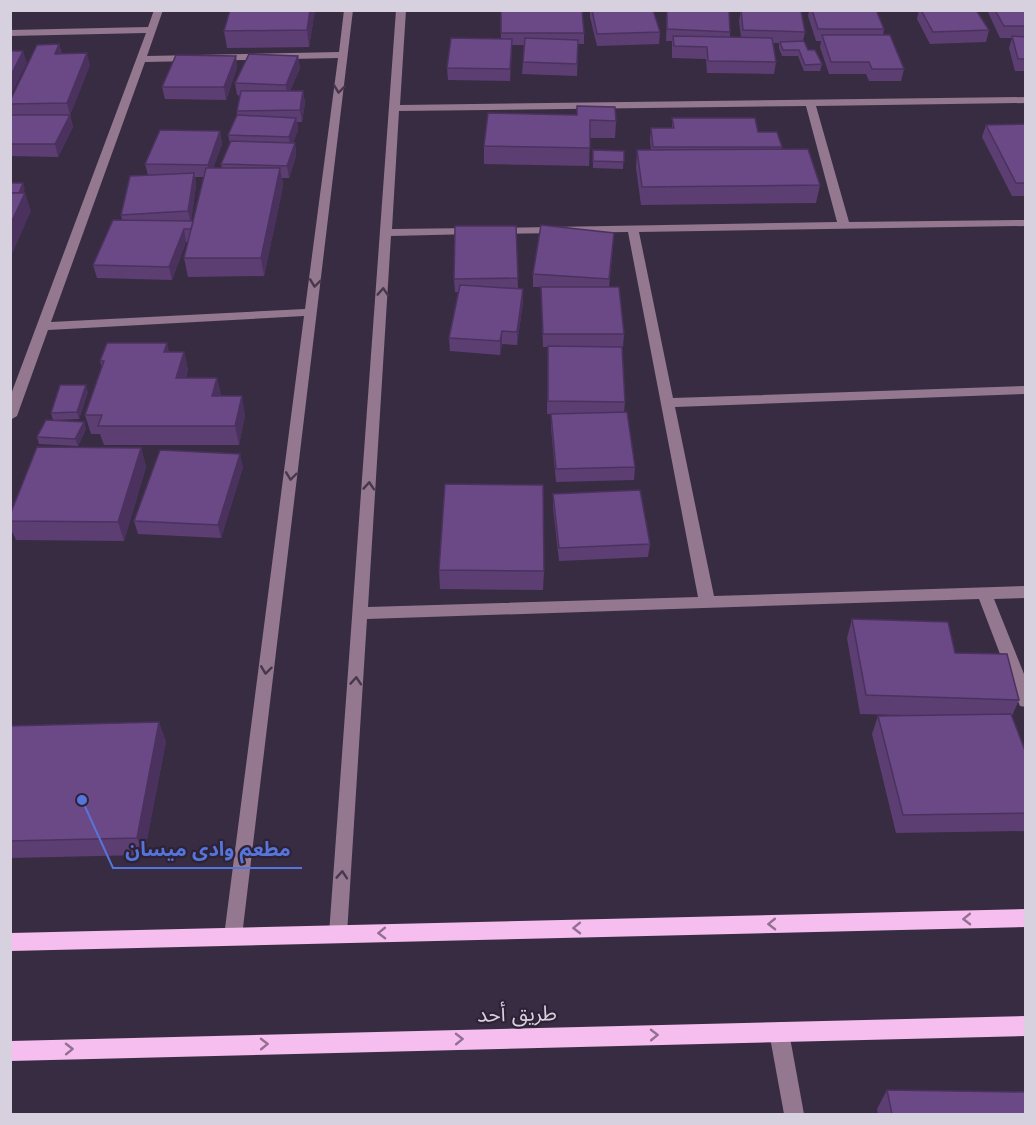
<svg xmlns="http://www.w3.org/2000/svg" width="1036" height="1125" viewBox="0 0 1036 1125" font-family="'Libre Baskerville','Noto Sans Arabic',serif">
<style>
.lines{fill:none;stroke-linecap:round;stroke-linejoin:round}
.minor{fill:#93788f;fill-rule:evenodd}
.major{fill:#f6beee;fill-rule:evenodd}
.wall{fill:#5c3e73;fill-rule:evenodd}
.shaded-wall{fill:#4b325e}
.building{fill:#6b4886;stroke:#4b325e;stroke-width:1.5}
.oneway{stroke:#47384d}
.oneway2{stroke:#927092}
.labels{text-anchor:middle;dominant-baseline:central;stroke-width:4.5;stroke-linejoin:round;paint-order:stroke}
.near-street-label{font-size:21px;fill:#d7d0de;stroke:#2e2237}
.leader{fill:none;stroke:#5575da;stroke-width:2}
.callout-dot{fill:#5575da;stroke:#2e2237;stroke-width:2}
.callout-label{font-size:20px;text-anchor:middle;font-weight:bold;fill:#5575da;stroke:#2e2237;stroke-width:4.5;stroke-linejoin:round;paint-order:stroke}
</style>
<rect width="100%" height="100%" fill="#382c42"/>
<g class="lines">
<g class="minor">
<path d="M154,10H163L147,56L339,52L344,10H353L242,936L240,942L233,945L226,942L224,936L304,316L48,330L17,416L10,420V397L146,33L10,36V30L148,27ZM338,58L305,309L51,322L145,62Z"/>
<path d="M396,10H406L400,105L1026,97V103L816,106L849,222L1026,220V226L639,232L673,398L1026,386V394L675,407L714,596L1026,586V598L994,599L1026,679V707L1020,706L1018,701L979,599L367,619L347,934L345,940L338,943L331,940L329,934ZM806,106L837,222L498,228L492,231L498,234L628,232L698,597L368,607L391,236L474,234L480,231L474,228L392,229L399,111Z"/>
<path d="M779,1022L786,1025L789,1032L804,1114H784L769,1032L772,1025Z"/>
</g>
<g class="major">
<path d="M1026,909V927L10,951V933Z"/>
<path d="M1026,1016V1036L10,1061V1041Z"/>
</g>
</g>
<g class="wall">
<path d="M198,10H227L226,12Z"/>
<path d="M230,10H315L309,47L227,48L224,31Z"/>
<path d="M501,10L584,33V44H578L577,76L522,74L523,62L524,45H512L510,81L448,80L447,68L501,38Z"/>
<path d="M590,10H653L660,32L659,44L597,46L590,17Z"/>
<path d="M667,10H729L730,32V37H741L739,21L741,10L802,13L805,32L803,41L808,50L822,64L820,71H804L798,56H782L779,48V43H773L776,62L774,74L707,73L706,59L672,58V41H666Z"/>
<path d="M809,10H876L884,29L883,35L904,69L901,81H869L866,74H829L820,47L821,41H816L808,16Z"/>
<path d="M919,10H976L989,30L986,42L930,44L917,19Z"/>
<path d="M987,10H1026V71H1015L1009,48L1012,38H1000Z"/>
<path d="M59,44L62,54L90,65L70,115L73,127L58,157L10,156V115H12L10,109V101Z"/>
<path d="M236,56L237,68L226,100L165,99L162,87Z"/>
<path d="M298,56L300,68L290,91H303L305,103L302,122H297L298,130L293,143H295L296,156L289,178H282L283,186L264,276L188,277L184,258L188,242H186L172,280L97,278L93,265L122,220L121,215L148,175L145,164L220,131L222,144L213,168H222L221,164L230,143L228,135L237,115V111L240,96L237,95L235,83ZM195,177H204L193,221H191L196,185Z"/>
<path d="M576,115L616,121L615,138H590L589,166L484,164V146Z"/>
<path d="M672,118L758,132L782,147L781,149L820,185L816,203L641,205L636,168L637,150H651L650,140L651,128H672Z"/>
<path d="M1026,124V196H1012L982,137L986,125Z"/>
<path d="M593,150L624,151L623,169L593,168Z"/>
<path d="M516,226L518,288L523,302L517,345L502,344L500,355L450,351L449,338L459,292H455L454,279Z"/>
<path d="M613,246L609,287L624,334L623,347H605L625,402L624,412L635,467L634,480L556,482L551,427V414H559H547L548,347H543L541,287H533V274Z"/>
<path d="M169,352H184L188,370L186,378H217L221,396L245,415L239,445H104L100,434H91L85,415L102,367L100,361Z"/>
<path d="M88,392L79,419L53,420L51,413Z"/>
<path d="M84,422L86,429L78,446L39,444L37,437Z"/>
<path d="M141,448L146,467L124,541L16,540L10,527V515Z"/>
<path d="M243,467L221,538L138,534L134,521Z"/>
<path d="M553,494L650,544L648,557L559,561L553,507Z"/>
<path d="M439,570L544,571L543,590L440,589Z"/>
<path d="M852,619L955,653L1019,700L1012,716L1026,753V831L896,833L872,734L878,716L904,715L860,714L847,638Z"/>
<path d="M10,726L166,741L144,855L10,858Z"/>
<path d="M887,1090L1026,1114H878L877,1109Z"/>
</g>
<g class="shaded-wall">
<path d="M310,10H315L309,47L307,30Z"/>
<path d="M512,39V50L510,81V69Z"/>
<path d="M59,44L62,56L55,54Z"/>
<path d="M23,51L27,63L10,97V77Z"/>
<path d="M87,53L90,65L70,115L67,103Z"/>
<path d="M236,56L237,68L226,100L224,87Z"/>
<path d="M298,56L300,68L287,97L286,85Z"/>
<path d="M303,91L305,103L302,122L300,110Z"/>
<path d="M70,115L73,127L58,157L55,144Z"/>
<path d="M296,118L298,130L290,150L289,137Z"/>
<path d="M220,131L222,144L210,177L208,165Z"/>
<path d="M295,143L296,156L289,178L287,166Z"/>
<path d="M280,168L283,186L264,276L261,258Z"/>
<path d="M194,173L196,185L191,224L188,211Z"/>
<path d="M23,183L25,189L20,202L18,195Z"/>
<path d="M25,193L31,211L12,254L10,251V225Z"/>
<path d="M184,229L186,242L172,280L169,267Z"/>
<path d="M523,289V302L517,345V332Z"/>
<path d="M502,331V344L500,355V341Z"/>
<path d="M167,343L171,361L164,352Z"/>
<path d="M184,352L188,370L180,397L176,378Z"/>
<path d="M217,378L221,397L212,396Z"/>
<path d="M86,385L88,392L79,419L77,412Z"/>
<path d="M242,396L245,415L239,445L235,426Z"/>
<path d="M84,422L86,429L78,446L75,439Z"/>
<path d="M141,448L146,467L124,541L118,522Z"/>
<path d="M240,454L243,467L221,538L218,525Z"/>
<path d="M159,722L166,741L144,855L137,838Z"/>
</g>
<g class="building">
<path d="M230,10H310L307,30L224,31Z"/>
<path d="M501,10H582L584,33H501Z"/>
<path d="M592,10H653L660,32L597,34Z"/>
<path d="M667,10H729L730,32L667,29Z"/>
<path d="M741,10L801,11L805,32L743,30Z"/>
<path d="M812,10H876L884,29H818Z"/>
<path d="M921,10H976L989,30L933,32Z"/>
<path d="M995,10H1026V26H1004Z"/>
<path d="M822,35H890L904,69H872L869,62H831Z"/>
<path d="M673,36L772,38L776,62L708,61L707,47L674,46Z"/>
<path d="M1012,36L1026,37V59H1018Z"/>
<path d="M451,38L512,39L510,69L447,68Z"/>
<path d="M525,38L578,40L577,64L523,62Z"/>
<path d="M804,41L808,50H815L822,64L805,65L799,50H783L780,42Z"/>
<path d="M59,44L55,54L87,53L67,103L10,104V101L37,45Z"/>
<path d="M10,51H23L10,77Z"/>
<path d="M249,54L298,56L286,85L235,83Z"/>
<path d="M176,55L236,56L224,87H162Z"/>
<path d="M241,91H303L300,110L237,111Z"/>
<path d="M577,106L615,107L616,121L590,120V148L484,146L488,113L577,115Z"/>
<path d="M10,115H70L55,144H10Z"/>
<path d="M237,115L296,118L289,137L228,135Z"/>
<path d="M672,118H755L758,132H777L782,147H653L651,128H674Z"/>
<path d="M1026,124V183H1016L986,125Z"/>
<path d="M160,130L220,131L208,165L145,164Z"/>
<path d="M231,141L295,143L287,166L221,164Z"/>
<path d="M808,149L820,185L642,187L637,150Z"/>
<path d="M593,150L624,151V162L593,161Z"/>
<path d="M206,168H280L261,258H184Z"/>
<path d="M194,173L188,211L121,215L130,176Z"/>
<path d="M10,183H23L19,193H10Z"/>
<path d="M10,193H25L10,225Z"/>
<path d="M113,220L193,221L191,229H184L169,267L93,265Z"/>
<path d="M541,225L614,233L609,279L533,274Z"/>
<path d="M455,226H516L518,278L454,279Z"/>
<path d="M460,285L523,289L517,332L502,331L500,341L449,338Z"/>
<path d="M541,287H619L624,334H543Z"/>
<path d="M107,343H167L164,352H184L176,378H217L212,396H242L235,426H98L102,415H85L104,361H100Z"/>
<path d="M548,346L622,347L625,402L548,401Z"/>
<path d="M60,385H86L77,412L51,413Z"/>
<path d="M627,412L635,467L556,469L551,414Z"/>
<path d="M46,420L84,422L75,439L37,437Z"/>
<path d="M37,447L141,448L118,522L10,521V515Z"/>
<path d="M160,450L240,454L218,525L134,521Z"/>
<path d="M445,484L543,485L544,571L439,570Z"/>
<path d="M640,490L650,544L559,548L553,494Z"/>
<path d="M852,619L948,622L955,653L1007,654L1019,700L866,695Z"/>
<path d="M1011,714L1026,753V813L903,815L878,716Z"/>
<path d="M159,722L137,838L10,841V726Z"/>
<path d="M887,1090L1026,1092V1114H892Z"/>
</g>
<defs><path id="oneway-chevron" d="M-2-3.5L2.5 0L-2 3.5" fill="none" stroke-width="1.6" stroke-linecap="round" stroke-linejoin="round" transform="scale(1.5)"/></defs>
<g class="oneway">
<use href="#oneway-chevron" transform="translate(339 89) rotate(97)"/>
<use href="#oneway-chevron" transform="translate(315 283) rotate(97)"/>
<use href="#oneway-chevron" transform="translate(383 292) rotate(-86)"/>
<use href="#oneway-chevron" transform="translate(291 476) rotate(97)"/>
<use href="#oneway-chevron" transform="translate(369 486) rotate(-86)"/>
<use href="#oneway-chevron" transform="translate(266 670) rotate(97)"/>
<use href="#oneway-chevron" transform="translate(356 681) rotate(-86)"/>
<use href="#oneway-chevron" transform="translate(342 875) rotate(-86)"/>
</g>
<g class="oneway2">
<use href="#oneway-chevron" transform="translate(967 919) rotate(179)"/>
<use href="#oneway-chevron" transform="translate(772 924) rotate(179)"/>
<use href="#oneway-chevron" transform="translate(577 928) rotate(179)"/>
<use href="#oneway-chevron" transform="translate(382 933) rotate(179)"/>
<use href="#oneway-chevron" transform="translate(654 1035) rotate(-1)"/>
<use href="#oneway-chevron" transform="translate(459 1039) rotate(-1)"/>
<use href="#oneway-chevron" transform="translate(264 1044) rotate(-1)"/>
<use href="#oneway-chevron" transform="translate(69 1049) rotate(-1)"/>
</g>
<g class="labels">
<g class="near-street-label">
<text transform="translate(517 1014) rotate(-1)">طريق أحد</text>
</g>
</g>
<path class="leader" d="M82 800L113 868H302"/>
<circle class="callout-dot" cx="82" cy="800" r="6"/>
<g class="callout-label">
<text x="208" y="856">مطعم وادى ميسان</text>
</g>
<rect width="1036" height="1125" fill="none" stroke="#d7d0de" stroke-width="24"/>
</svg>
